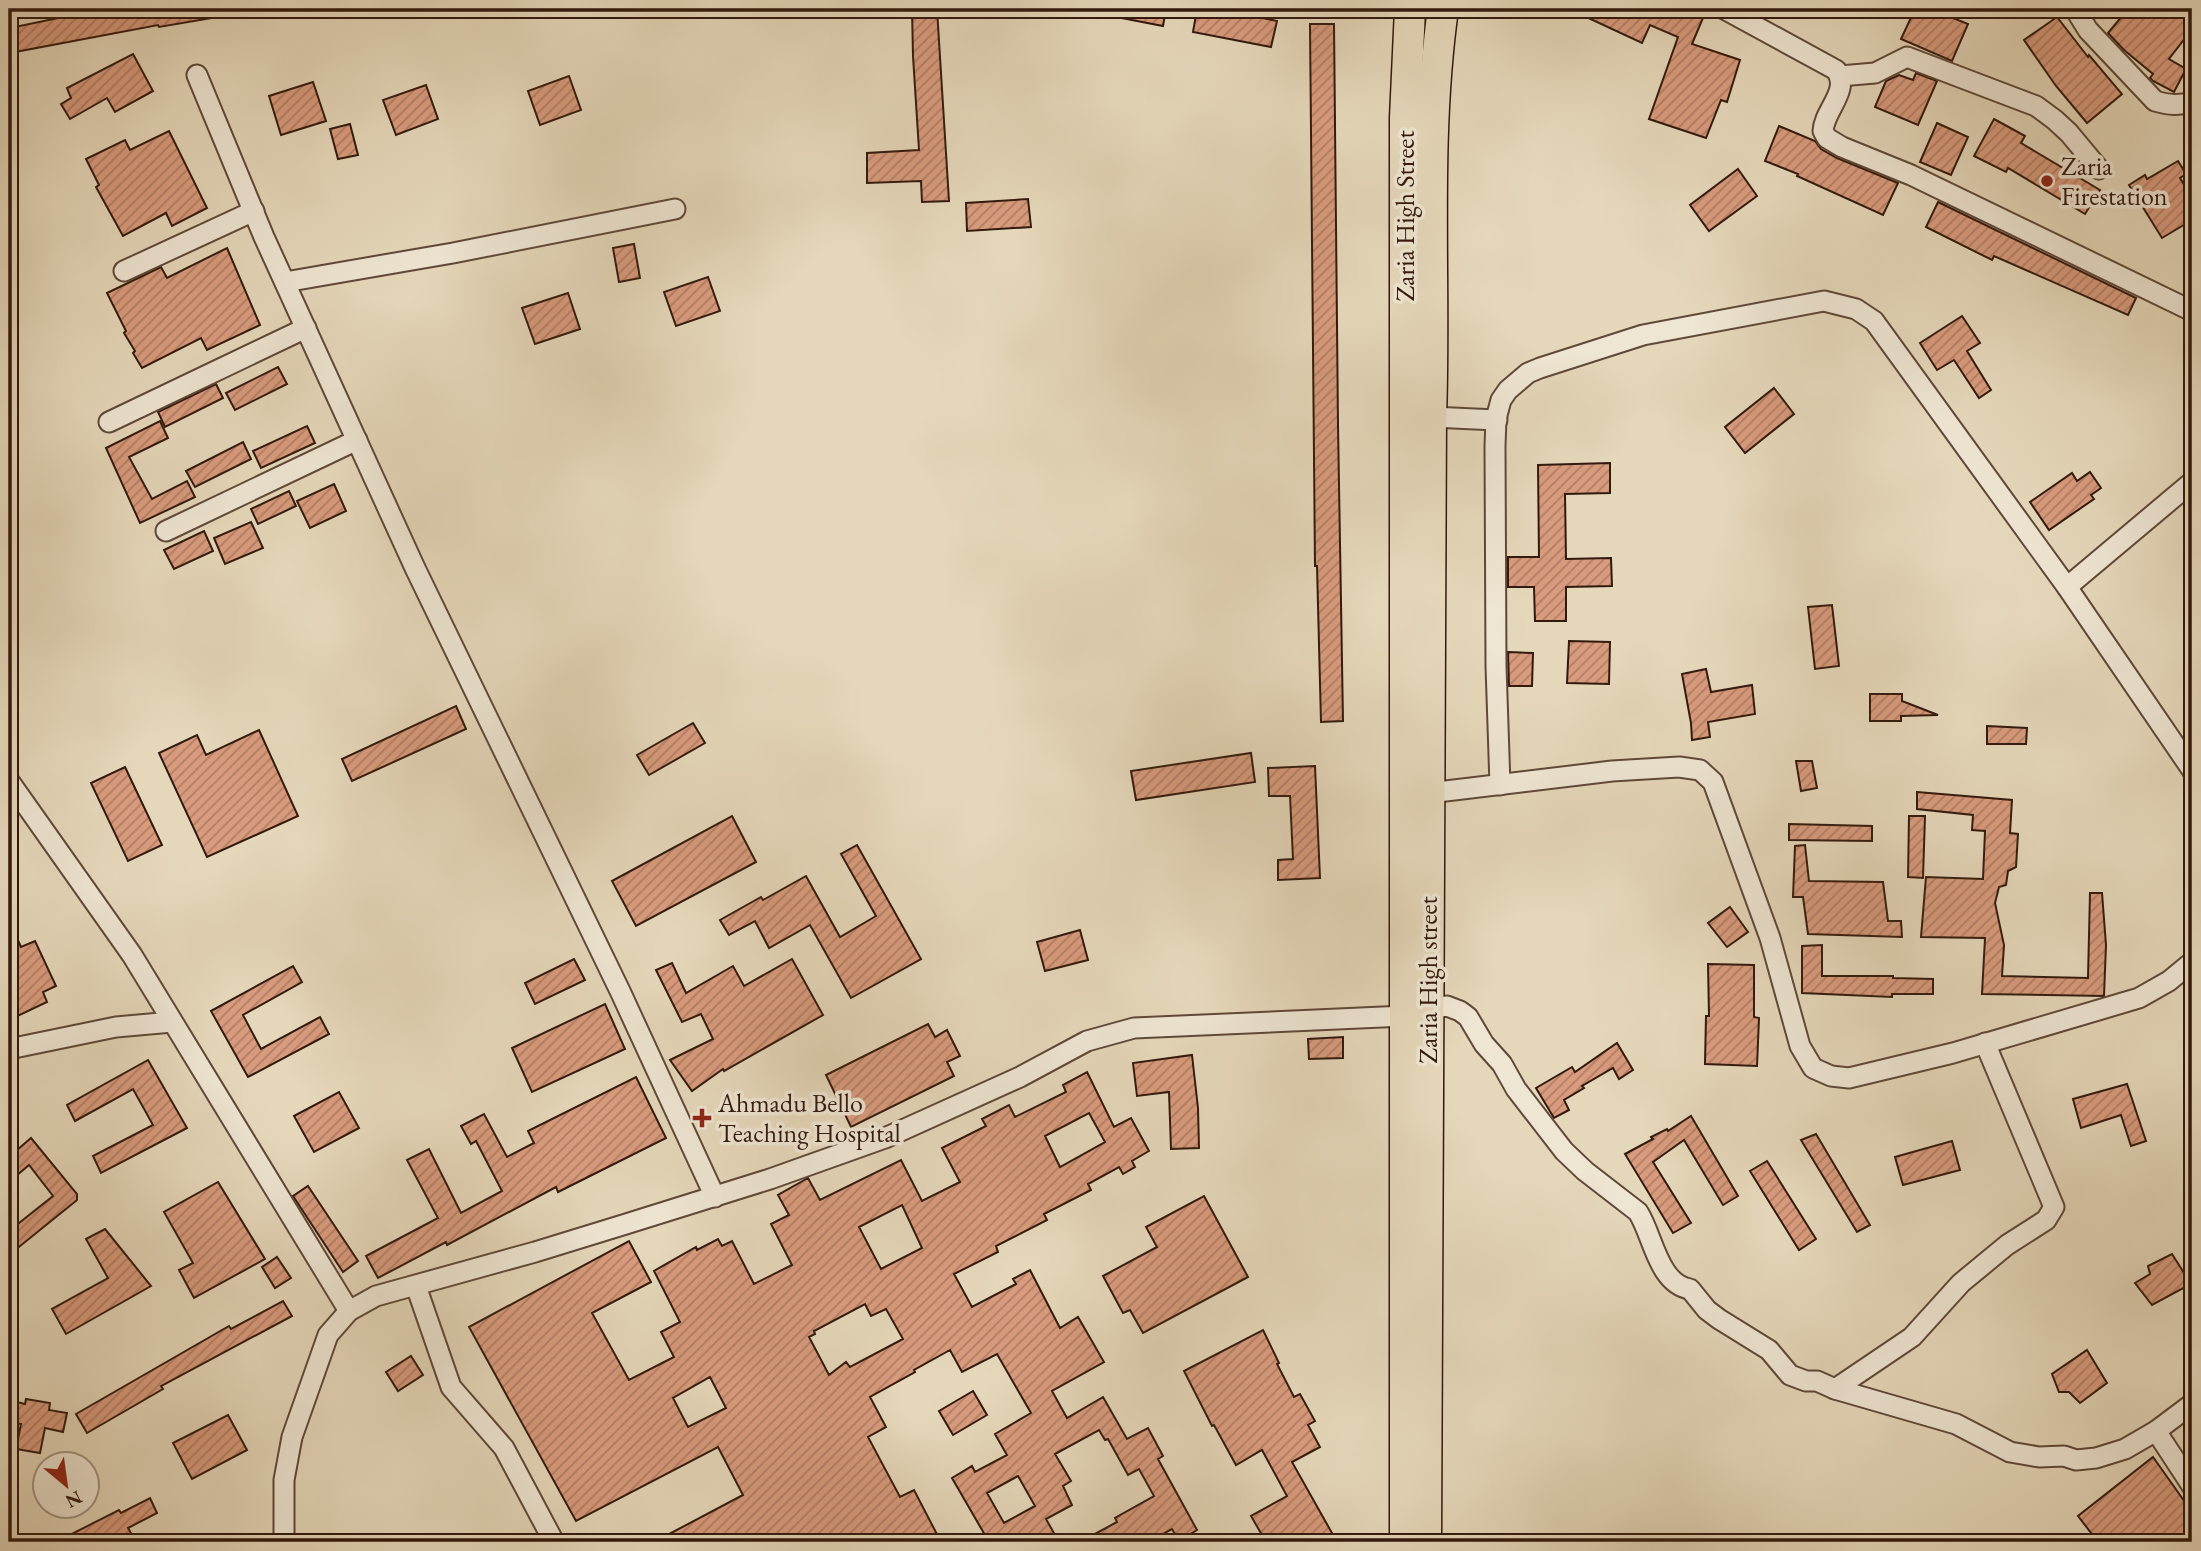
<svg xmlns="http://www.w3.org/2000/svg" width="2201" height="1551" viewBox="0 0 2201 1551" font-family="'EB Garamond',serif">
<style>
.building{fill:url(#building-hatch);stroke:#32190d;stroke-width:2;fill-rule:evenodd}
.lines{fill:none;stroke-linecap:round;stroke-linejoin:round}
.street-casing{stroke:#5f4838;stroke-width:23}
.primary-casing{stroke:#32190d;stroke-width:33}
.street{stroke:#eee5d2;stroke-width:19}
.primary{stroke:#e5d7ba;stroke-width:30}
.poi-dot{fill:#8f2418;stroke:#eee5d2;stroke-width:2.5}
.labels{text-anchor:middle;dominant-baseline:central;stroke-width:7;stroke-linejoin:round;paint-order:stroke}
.poi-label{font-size:26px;fill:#32190d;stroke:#eee5d2;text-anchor:start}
.street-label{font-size:26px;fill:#32190d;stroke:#eee5d2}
</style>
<defs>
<pattern id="building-hatch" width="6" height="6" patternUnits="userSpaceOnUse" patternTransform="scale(1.75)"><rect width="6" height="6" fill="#d99b7d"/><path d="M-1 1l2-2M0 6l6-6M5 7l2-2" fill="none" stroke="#b17e65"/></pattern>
</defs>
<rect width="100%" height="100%" fill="#e5d7ba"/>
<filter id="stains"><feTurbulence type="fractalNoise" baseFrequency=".00286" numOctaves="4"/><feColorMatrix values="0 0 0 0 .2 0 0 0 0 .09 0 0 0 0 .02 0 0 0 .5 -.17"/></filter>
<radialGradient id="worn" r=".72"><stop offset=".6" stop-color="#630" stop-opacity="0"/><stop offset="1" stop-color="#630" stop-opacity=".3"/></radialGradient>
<g class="building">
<path d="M117,9H211L212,18L159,27L158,25L15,52L10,28L97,10L98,13Z"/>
<path d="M912,9H937L949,201L922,202L921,181L867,183V153L919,150L913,56Z"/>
<path d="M1117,9H1166L1163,26L1116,17Z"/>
<path d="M1197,9H1219L1277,21L1271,47L1193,32Z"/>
<path d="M1569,9H1695L1705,13L1692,44L1740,60L1727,102L1721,100L1706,138L1649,119L1678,37L1650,25L1642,43Z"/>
<path d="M1915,9H1931L1968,24L1952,61L1901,39Z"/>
<path d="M2128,9H2192V29L2169,59L2186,69L2174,92L2153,81L2150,78L2153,74L2124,50L2108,33Z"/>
<path d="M2057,17L2088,57L2089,55L2122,94L2087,123L2056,86L2024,40Z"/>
<path d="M1310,24H1334L1338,425L1343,721L1321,722L1317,566H1315Z"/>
<path d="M133,54L153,91L115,112L107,98L70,119L61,104L71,98L67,88Z"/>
<path d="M1916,73L1937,81L1918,125L1875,107L1886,81L1899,75L1913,80Z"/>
<path d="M569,76L581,110L540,125L528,91Z"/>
<path d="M313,82L326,121L281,135L269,96Z"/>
<path d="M426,85L438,119L396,135L383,100Z"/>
<path d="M1994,119L2025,136L2021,143L2100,190L2085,214L2008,168L2006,172L1974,156Z"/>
<path d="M1937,123L1968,137L1951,175L1920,162Z"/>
<path d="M350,124L358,155L338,159L330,129Z"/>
<path d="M1779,126L1815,141L1821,149L1837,158L1898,183L1883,215L1797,176L1798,174L1765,161Z"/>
<path d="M169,131L207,208L172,226L166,213L123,236L96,187L99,185L86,159L125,140L130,150Z"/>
<path d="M2178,161L2186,174L2180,178L2192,198V220L2162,238L2129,185L2145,175L2147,179Z"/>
<path d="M1738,169L1757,196L1709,231L1690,205Z"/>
<path d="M1028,199L1031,227L967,231L966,203Z"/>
<path d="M1938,202L2136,298L2128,315L1994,256L1992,260L1926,227Z"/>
<path d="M634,244L640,278L619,282L613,248Z"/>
<path d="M227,248L260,325L207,350L201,338L142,368L133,353L135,351L124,333L126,331L107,293L161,267L167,278Z"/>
<path d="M708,277L720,311L676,326L664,292Z"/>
<path d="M568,293L580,329L535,344L522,308Z"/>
<path d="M1962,316L1980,343L1967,351L1991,390L1979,398L1954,360L1937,370L1920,343Z"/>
<path d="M278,367L287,384L235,410L226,393Z"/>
<path d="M216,384L223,398L165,427L158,412Z"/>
<path d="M1774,388L1794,414L1745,453L1725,427Z"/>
<path d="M160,421L168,438L129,457L152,499L187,481L195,497L140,523L106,448Z"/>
<path d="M307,426L315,443L261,468L253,451Z"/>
<path d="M243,442L251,459L195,487L186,471Z"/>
<path d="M1610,463V493L1565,494L1566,559L1611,558L1612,586L1566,587V621H1535L1534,587H1508V557H1539L1538,465Z"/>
<path d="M2090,472L2101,488L2091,495L2094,499L2049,530L2030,502L2072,473L2077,481Z"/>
<path d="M334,484L346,511L310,528L297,501Z"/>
<path d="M289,491L296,506L258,524L251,509Z"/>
<path d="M251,522L263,548L225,564L214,538Z"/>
<path d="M204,531L213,551L174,569L164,550Z"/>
<path d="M1832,605L1839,666L1815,669L1808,607Z"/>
<path d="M1569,641L1610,642L1609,684L1567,683Z"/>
<path d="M1508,652L1533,653L1532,686H1509Z"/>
<path d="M1706,669L1711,692L1752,685L1755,714L1708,722L1710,737L1692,740L1691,723L1682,674Z"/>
<path d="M1870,694H1902V701L1938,715L1901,716V721H1870Z"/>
<path d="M456,706L466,729L352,781L342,759Z"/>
<path d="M693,723L705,743L649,775L637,755Z"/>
<path d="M1987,726L2027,728L2026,744H1987Z"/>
<path d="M259,730L298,816L207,857L159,753L197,735L206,755Z"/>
<path d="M1251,753L1255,782L1136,800L1131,771Z"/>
<path d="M1796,761H1812L1817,788L1801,791Z"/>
<path d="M1315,766L1320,878L1278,880V860L1293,859L1290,796H1269L1268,768Z"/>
<path d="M125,767L162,845L128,861L91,783Z"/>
<path d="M1917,792L2012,800L2010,833L2018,834L2016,867L2008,871L2006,885L1999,887L1995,903L2004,945L2002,976L2088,978L2090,893H2102L2106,945L2104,996L1982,994L1985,938L1921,937L1926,877L1983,879L1985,831L1972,830L1973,815L1917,809Z"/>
<path d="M732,816L756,862L636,926L612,881Z"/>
<path d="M1909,816H1925L1923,878L1908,877Z"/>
<path d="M1789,824L1872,826V841L1789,840Z"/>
<path d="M857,845L921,959L851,998L810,925L769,948L755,921L729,935L720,920L761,897L763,900L806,876L840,937L876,916L841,854Z"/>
<path d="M1805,845L1809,881L1883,882L1888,921H1901L1902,937L1808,934L1803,897H1793L1795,846Z"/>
<path d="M1730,907L1748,932L1727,947L1708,923Z"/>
<path d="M9,920L21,947L35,941L56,986L43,992L47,1002L9,1020Z"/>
<path d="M1080,930L1088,960L1045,971L1037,942Z"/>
<path d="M1822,945V976H1893V978L1933,979V994H1892V997L1802,993V946Z"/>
<path d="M574,959L585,980L535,1004L525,983Z"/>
<path d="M792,959L823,1015L724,1071L723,1069L692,1091L670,1060L713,1039L701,1014L682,1022L656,970L672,963L686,993L733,966L744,986Z"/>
<path d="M1708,964L1754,965V1017L1759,1018L1757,1066L1705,1064L1706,1016H1709Z"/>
<path d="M293,966L302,982L243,1015L261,1049L320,1017L329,1034L248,1077L211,1011Z"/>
<path d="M605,1004L625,1049L532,1092L512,1048Z"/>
<path d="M928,1024L935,1037L947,1030L960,1056L947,1062L954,1076L851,1127L826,1075Z"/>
<path d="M1343,1037V1058L1309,1059L1308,1039Z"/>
<path d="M1617,1043L1633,1070L1619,1079L1613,1068L1582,1086L1584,1088L1564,1100L1569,1110L1554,1118L1536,1088L1572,1067L1575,1072Z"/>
<path d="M1192,1055L1198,1108L1199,1148L1171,1149L1169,1092L1137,1096L1133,1063Z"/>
<path d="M148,1060L187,1128L101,1173L93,1156L153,1125L133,1089L75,1121L67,1105Z"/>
<path d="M1087,1072L1114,1127L1131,1118L1149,1151L1132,1161L1135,1167L1123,1174L1119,1167L1088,1184L1091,1190L1044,1214L1047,1220L996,1246L998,1252L954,1274L972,1307L1016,1284L1013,1279L1030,1270L1060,1328L1078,1317L1104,1362L1052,1391L1067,1418L1103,1397L1127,1439L1148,1428L1163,1456L1158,1459L1197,1530L1179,1541L1172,1529L1148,1542H1080L1117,1522L1115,1518L1154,1496L1139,1469L1128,1475L1108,1439L1105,1440L1099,1430L1055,1454L1071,1481L1063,1486L1072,1505L1046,1519L1059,1542H989L952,1478L972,1466L975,1472L1007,1455L995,1434L1031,1413L997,1354L962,1372L950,1350L914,1370L915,1372L870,1397L886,1427L868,1437L900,1497L914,1490L941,1542H654L743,1495L718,1447L576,1521L469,1327L629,1241L651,1282L592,1313L629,1380L674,1357L661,1332L680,1322L654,1271L696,1247L697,1250L718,1239L722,1246L732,1241L754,1284L792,1265L771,1224L789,1215L778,1195L808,1178L820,1200L901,1160L922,1201L960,1182L942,1148L986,1126L982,1119L1009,1105L1015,1117L1066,1092L1063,1085ZM1089,1113L1105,1142L1060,1167L1045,1136ZM902,1205L922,1248L881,1269L859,1227ZM865,1304L871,1316L886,1309L903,1339L850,1367L846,1362L829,1375L809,1337L815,1334L814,1331ZM710,1377L726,1408L688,1427L673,1398ZM1018,1476L1035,1506L1004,1523L987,1493Z"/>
<path d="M636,1077L666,1138L558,1192L556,1187L447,1245L446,1242L378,1278L366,1256L438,1218L407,1160L429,1149L461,1213L502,1191L476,1141L471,1144L461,1126L484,1114L507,1157L534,1143L528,1131Z"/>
<path d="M2127,1084L2146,1141L2131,1146L2121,1115L2081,1128L2073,1099Z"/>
<path d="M339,1092L359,1128L314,1152L294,1116Z"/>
<path d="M1691,1116L1738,1196L1723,1205L1684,1140L1653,1162L1691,1223L1673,1233L1625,1154L1653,1139L1651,1137L1667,1129L1668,1131Z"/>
<path d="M1816,1134L1870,1225L1857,1232L1801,1140Z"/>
<path d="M31,1138L77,1194V1200L9,1255V1231L53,1196L29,1165L9,1182V1157Z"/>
<path d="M1952,1141L1960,1170L1903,1185L1895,1157Z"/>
<path d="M1767,1161L1816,1239L1799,1250L1750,1171Z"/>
<path d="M218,1182L265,1259L194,1298L179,1270L193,1263L164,1212Z"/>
<path d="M308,1186L358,1261L343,1272L293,1196Z"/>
<path d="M1204,1196L1248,1277L1143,1333L1130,1310L1123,1313L1103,1276L1157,1247L1146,1227Z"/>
<path d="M105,1229L151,1286L66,1334L52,1309L108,1278L86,1239Z"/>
<path d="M2172,1254L2191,1284L2152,1305L2135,1283L2150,1274L2148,1266Z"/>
<path d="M277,1257L291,1278L275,1288L262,1267Z"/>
<path d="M283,1301L292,1316L161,1386L163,1389L87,1433L76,1414L229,1326L231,1329Z"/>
<path d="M1263,1330L1279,1363L1277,1364L1294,1397L1300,1394L1315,1421L1308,1425L1320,1447L1292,1462L1337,1542H1266L1251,1516L1287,1496L1262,1450L1236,1465L1214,1425L1212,1426L1184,1371Z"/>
<path d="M2087,1350L2107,1383L2080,1403L2069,1392H2059L2052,1374Z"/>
<path d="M411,1356L423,1375L398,1391L386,1372Z"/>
<path d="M973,1391L987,1415L953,1435L939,1411Z"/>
<path d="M26,1399L50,1403L49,1410L67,1413L63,1432L45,1428L40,1453L16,1449L21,1424L9,1422V1400L25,1404Z"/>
<path d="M228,1415L247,1450L192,1479L173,1443Z"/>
<path d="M2153,1457L2192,1512V1533L2178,1542H2098L2078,1516Z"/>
<path d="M150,1498L157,1513L128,1528L136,1542H56L119,1510L121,1513Z"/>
</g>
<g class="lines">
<defs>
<g id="street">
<path d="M1724,9L1836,70C1851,90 1824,110 1823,131L1827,138L1842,147L1911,175L2192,311"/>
<path d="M2075,9L2088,30L2155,101C2169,105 2179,106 2192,102"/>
<path d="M197,75L264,237L415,568L620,991L715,1197"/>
<path d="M1840,76L1875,73L1907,57L2036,106L2055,120L2069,133L2099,169"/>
<path d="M124,271L254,211"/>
<path d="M285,282L453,253L675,209"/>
<path d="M1431,417L1497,420"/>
<path d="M109,422L306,328"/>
<path d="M166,531L357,440"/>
<path d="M2067,587L2192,482"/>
<path d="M9,781L132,955L349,1311"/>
<path d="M1500,785L1496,666L1495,446L1496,419L1501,400L1508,390L1528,373L1540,368L1643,335L1824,301L1856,309L1874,321L2067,587L2192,770"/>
<path d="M1429,793L1612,771L1679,767L1700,770L1713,782L1770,938L1800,1046L1813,1068L1831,1076L1849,1078L1953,1053L2139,998L2169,981L2192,962"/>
<path d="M1428,1009L1447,1006L1460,1011L1468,1017L1484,1044L1502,1064L1516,1089L1564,1151L1585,1171L1638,1212C1653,1235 1658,1284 1690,1289L1707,1310L1719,1319L1769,1350L1790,1375L1806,1381H1817L1835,1389L1956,1424L2010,1452L2039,1457L2064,1456L2076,1460L2096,1458L2125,1449L2156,1431L2192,1404"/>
<path d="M9,1049L116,1027L172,1022"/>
<path d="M416,1286L451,1387L504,1448L554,1542"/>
<path d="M1835,1389L1912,1337L1961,1283L2007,1245L2046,1220L2054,1207L1985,1043"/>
<path d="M2156,1431L2192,1486"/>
<path d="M284,1542V1480L292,1437L328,1335L349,1311L376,1296L535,1252L626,1224L770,1179L885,1138L1020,1077L1087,1041L1134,1028L1405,1016"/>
</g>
<g id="primary">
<path d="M1405,1542V118L1410,9"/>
<path d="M1426,1542L1431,417C1436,282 1424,144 1443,9"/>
</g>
</defs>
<use href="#street" class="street-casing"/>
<use href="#primary" class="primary-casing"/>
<use href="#street" class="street"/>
<use href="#primary" class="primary"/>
</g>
<g class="poi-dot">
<circle cx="2047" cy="181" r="7"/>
<path d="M698.5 1107.5h7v7h7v7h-7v7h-7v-7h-7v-7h7z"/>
</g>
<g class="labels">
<g class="poi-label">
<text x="2061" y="166">Zaria<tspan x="2061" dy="30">Firestation</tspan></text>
<text x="718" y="1103">Ahmadu Bello<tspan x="718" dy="30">Teaching Hospital</tspan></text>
</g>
<g class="street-label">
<text transform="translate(1405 216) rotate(-90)">Zaria High Street</text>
<text transform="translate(1428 980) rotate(-90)">Zaria High street</text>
</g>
</g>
<rect width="2201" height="1551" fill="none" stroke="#e5d7ba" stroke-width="35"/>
<rect x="10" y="10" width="2180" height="1530" fill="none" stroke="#32190d" stroke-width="3.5"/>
<rect x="18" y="18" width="2166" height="1516" fill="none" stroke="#32190d" stroke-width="2"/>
<g transform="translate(66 1485) rotate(151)"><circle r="33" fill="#eee5d2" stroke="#a39383" stroke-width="2"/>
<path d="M0-5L12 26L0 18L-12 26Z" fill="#8f2418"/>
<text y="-10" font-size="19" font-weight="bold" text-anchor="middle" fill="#32190d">N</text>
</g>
<rect width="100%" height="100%" filter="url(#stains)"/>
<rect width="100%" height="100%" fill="url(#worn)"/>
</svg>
